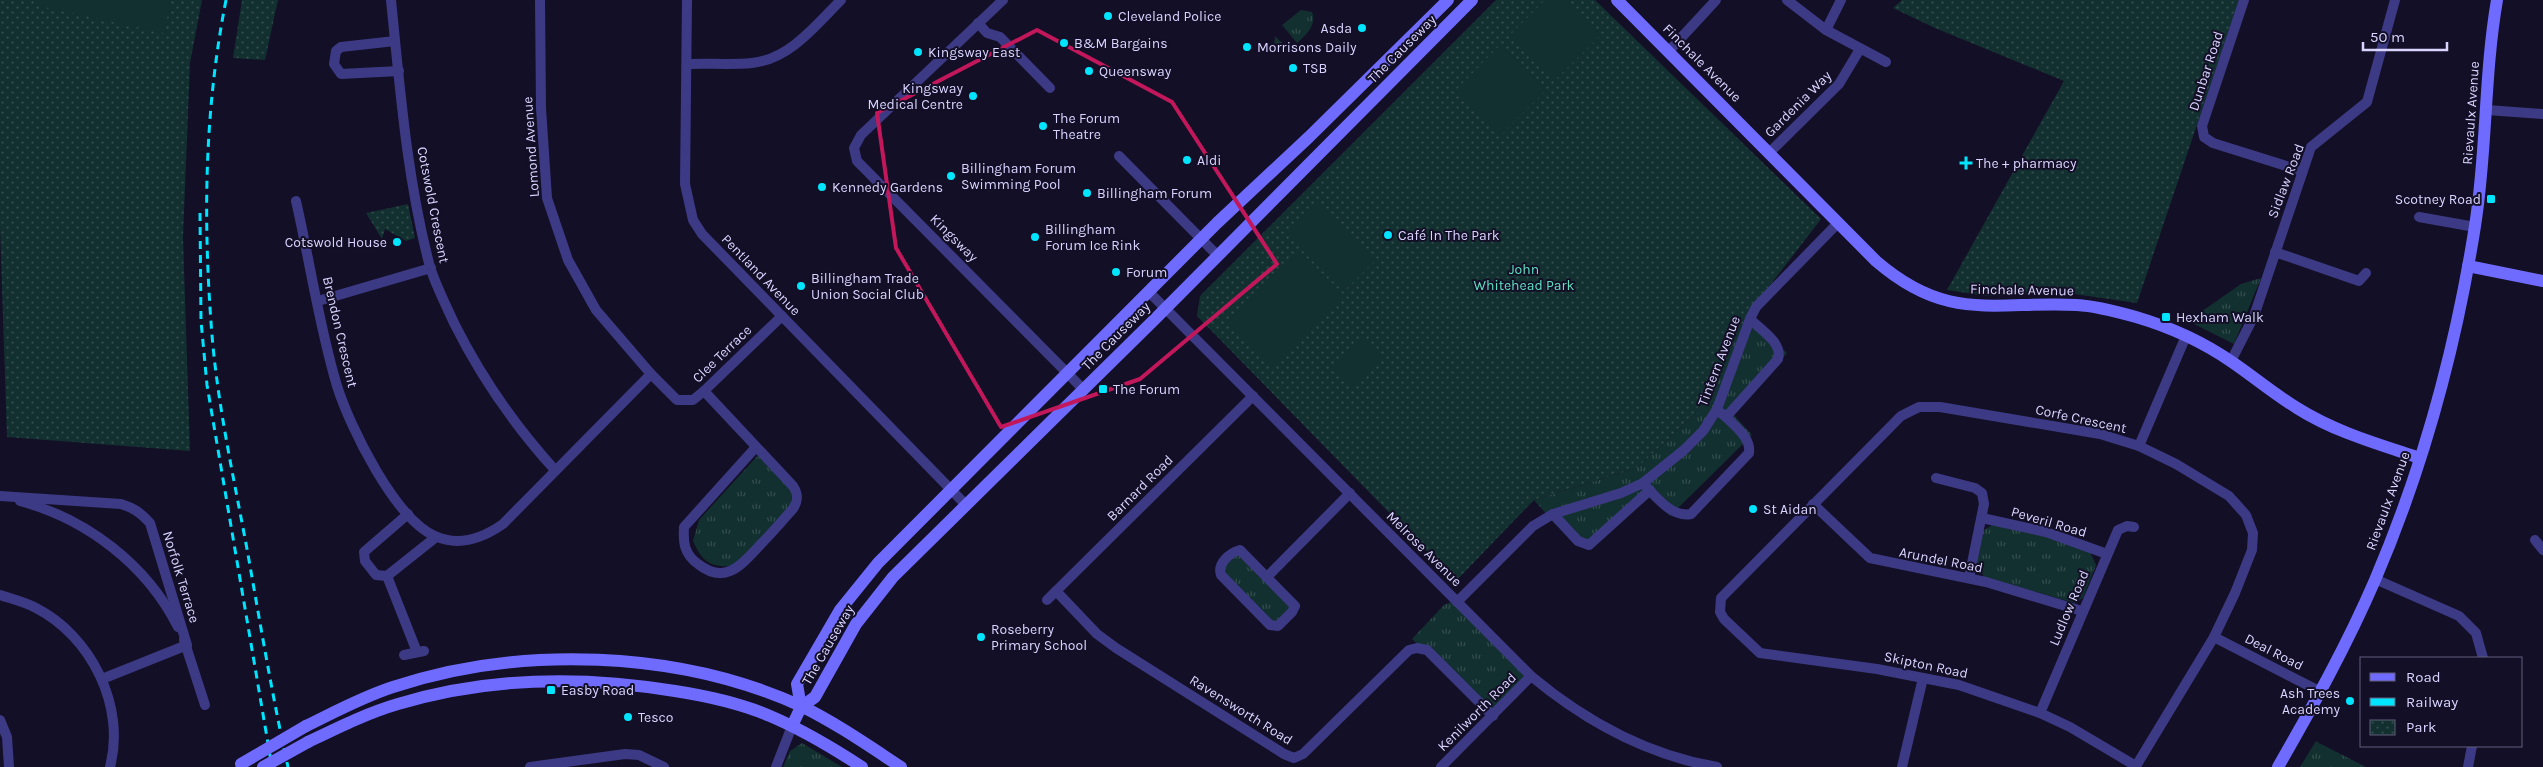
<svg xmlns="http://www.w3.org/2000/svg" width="2543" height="767" viewBox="0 0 2543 767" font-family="Karla,sans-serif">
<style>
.grass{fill:url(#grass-tufts)}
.park{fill:url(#park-dots)}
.pitch{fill:#12302f}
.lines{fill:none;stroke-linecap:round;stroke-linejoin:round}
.street{stroke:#3d3a85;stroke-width:10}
.secondary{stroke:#6f6bff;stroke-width:12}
.rail{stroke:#00e5ff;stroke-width:3;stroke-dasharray:8 6;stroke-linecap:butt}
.secondary-bridge{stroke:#6f6bff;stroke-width:12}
.marked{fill:none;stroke:#c2185b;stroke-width:4;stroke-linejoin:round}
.poi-dot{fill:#00e5ff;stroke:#130f26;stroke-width:2}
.labels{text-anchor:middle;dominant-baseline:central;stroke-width:4;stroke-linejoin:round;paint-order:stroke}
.poi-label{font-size:14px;fill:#d9d4ff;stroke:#130f26;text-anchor:start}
.street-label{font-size:14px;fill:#d9d4ff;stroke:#130f26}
.park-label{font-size:14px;fill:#5fe0c0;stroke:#130f26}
</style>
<defs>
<pattern id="grass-tufts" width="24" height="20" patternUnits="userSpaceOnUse" patternTransform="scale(1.25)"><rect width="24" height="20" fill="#12302f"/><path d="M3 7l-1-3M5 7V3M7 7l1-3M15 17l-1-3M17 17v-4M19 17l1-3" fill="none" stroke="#344d4e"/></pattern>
<pattern id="park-dots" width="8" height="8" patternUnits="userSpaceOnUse" patternTransform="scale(1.25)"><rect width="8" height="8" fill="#12302f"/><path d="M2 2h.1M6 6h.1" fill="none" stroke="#344d4e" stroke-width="1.8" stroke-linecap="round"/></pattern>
</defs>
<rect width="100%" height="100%" fill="#130f26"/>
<g class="grass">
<path d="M1301,10L1312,12C1317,25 1306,35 1297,43L1282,25Z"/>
<path d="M1275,36L1288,49L1280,50L1274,47Z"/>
<path d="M2261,278L2234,344L2188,321L2241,284Z"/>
<path d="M1748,314L1750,319L1787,353L1733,414L1752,435L1670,516L1649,497L1588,549L1556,525L1534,500L1637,468L1694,415Z"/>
<path d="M760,453L788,480L792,498L789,511L736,566C711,567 704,565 693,541L699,520Z"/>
<path d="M1992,525L2040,535L2090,552L2096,565L2083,598L2075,603L1984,577L1976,562L1983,531Z"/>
<path d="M1242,551L1295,606L1273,627L1219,570Z"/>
<path d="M1451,602L1527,676L1493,711L1412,639L1444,605Z"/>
<path d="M2316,741L2319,743L2366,767H2300Z"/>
<path d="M802,743L842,767H783L790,751Z"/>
</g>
<g class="park">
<path d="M0,0H202L190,63L183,237L190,451L7,437L0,227Z"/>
<path d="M242,0H278L265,60L233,58Z"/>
<path d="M1496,0H1595L1821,219L1748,314L1694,415L1637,468L1534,500L1456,581L1197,316L1200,296Z"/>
<path d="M1902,0H2239L2137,303L2067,293L1987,296L1947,290L2064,81L1935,28L1893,8Z"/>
<path d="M408,204L415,238L406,241L385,229L382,239L366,213Z"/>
</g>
<g class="pitch">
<path d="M36,0H171L164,33L35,5Z"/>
<path d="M1545,0H1568L1602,34L1555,80L1510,35Z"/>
<path d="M1501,44L1546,90L1500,136L1455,91Z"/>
<path d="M1318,200L1377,259L1344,291L1286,232Z"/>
<path d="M1301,252L1343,294L1272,365L1230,323Z"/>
<path d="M1360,337L1382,358L1353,389L1331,368Z"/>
</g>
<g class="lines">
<g class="street">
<path d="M391,0C400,89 407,180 430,267C436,286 446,305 454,323C481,377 514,425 555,470"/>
<path d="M540,0L541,108L547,198L568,260L596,310L651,374L677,400H693L704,391L782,316"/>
<path d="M687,0L685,184L693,220L702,234L966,505"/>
<path d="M1003,0L861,135L854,148L857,161L1083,389"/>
<path d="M1787,0L1826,30L1886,62"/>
<path d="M2244,0L2202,126L2204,137L2213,143L2302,171"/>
<path d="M978,23L987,33L1000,37L1050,88"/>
<path d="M1826,30L1841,0"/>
<path d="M395,41L341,47L336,51L334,64L341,74L399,71"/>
<path d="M1668,52L1716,0"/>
<path d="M687,64C708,63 731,65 752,63C790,59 816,25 841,0"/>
<path d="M2487,110L2543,114"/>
<path d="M1770,152L1839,84L1860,49"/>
<path d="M1119,156L1218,256"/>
<path d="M296,201C310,262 319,326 337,386C350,427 395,519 435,536C459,547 483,538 503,524L651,374"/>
<path d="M2419,217L2475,227"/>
<path d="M2275,252L2359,281L2366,273"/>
<path d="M1150,293L1531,676C1585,721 1647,755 1717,767"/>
<path d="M318,301L431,268"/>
<path d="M2231,361L2254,316L2311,147L2367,102L2395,0"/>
<path d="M704,391L793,486C799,495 798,502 792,510C782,521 772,533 761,544C742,564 726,586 698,564C684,554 683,542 684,527L756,447"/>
<path d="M1721,413L1726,417L1778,359C1783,343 1761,330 1750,319"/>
<path d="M2139,446L2186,336"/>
<path d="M1936,478L1975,488L1982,493L1984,504L1969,578"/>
<path d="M1643,483C1655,496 1672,518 1691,514L1749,453C1751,438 1736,427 1726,417"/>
<path d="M0,496L121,504C134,508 141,513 150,523L187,645L102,679"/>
<path d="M20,501C87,519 147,565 178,627"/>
<path d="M1813,504L1870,558L1986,582L2082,611"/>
<path d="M408,514L364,552L365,561L376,575L387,576L436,537"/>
<path d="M1553,514L1578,541L1589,545L1650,490"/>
<path d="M1982,518L2046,532L2107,554"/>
<path d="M2535,540L2543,550"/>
<path d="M1240,550L1295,606L1292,612L1278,626L1270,625L1221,575C1217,564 1229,553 1240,550Z"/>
<path d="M387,576L417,652"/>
<path d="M1268,576L1350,493"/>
<path d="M2375,579L2459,616L2476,633L2483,658"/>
<path d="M1056,591L1097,634L1116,648L1284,754L1294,758L1303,754L1409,650L1417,648L1427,650L1493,716"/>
<path d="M0,595C12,599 25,602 36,608C91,636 126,706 110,767"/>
<path d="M1047,600L1253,396"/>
<path d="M1457,602L1533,526L1553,514L1621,493L1643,483L1684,450L1703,431L1717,409L1750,319L1756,307L1838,223"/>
<path d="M2214,637L2321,692"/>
<path d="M184,640L205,705"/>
<path d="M404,655L424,651"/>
<path d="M2040,713L2118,530L2127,526L2134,527"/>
<path d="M0,720L7,737L9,767"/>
<path d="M530,767L625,754L639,755L664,767"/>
<path d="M776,767L792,726"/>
<path d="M1441,767L1531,676"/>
<path d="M1902,767L1923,678"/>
<path d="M2135,767L2136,766L2214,637L2235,593L2252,550L2253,533L2246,515L2229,496L2176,464L2139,446L2100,434L1940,407H1919L1901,416L1721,598L1720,612L1724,619L1760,653L1877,669L1959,685L2040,713L2070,727L2136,766"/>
<path d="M2468,767L2472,746"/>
</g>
<g class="secondary">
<path d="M1617,0L1876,261C1948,323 1993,301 2077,305C2096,306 2118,312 2136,317C2170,327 2203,342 2232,362C2254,377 2274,394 2297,408C2335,432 2378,444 2420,458"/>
<path d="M2468,266L2543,281"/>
<path d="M801,707L797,684L840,610L878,563L1217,223L1309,137L1448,0"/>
<path d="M306,726C335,712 362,697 393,687C520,645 678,650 801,706C836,723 869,746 901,767"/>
<path d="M792,726L801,707L815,697L856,624L893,577L1155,319L1472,0"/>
<path d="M308,742C337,728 367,713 398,704C488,677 584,676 675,691C707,696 740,703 770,716C803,730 833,748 862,767"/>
<path d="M2278,767C2313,706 2347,645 2375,580C2423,468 2456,346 2475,226C2487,151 2484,75 2497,0"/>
</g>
<g class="rail">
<path d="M226,0C205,106 203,214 211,322C216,398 233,474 247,549C260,622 272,695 288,767"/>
<path d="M200,213L201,321L207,385L272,767"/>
</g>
<g class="secondary-bridge">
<path d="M241,764L306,726"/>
<path d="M263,767L308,742"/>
</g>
</g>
<path class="marked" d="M1037,30L1172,102L1277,264L1140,379L1001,427L896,248L877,113Z"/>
<g class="poi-dot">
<circle cx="1108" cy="16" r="5"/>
<circle cx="1362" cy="28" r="5"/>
<circle cx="1064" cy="43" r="5"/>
<circle cx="1247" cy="47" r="5"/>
<circle cx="918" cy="52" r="5"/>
<circle cx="1293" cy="68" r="5"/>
<circle cx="1089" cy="71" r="5"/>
<circle cx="973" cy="96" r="5"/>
<circle cx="1043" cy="126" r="5"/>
<circle cx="1187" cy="160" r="5"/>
<path d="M1963.5 155.5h5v5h5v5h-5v5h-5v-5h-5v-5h5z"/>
<circle cx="951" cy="176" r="5"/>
<circle cx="822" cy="187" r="5"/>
<circle cx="1087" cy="193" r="5"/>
<rect x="2486" y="194" width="10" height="10" rx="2.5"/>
<circle cx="1388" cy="235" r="5"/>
<circle cx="1035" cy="237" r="5"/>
<circle cx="397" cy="242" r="5"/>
<circle cx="1116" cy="272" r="5"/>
<circle cx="801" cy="286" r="5"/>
<rect x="2161" y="312" width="10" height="10" rx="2.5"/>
<rect x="1098" y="384" width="10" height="10" rx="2.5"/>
<circle cx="1753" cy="509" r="5"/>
<circle cx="981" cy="637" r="5"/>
<rect x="546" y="685" width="10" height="10" rx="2.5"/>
<circle cx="2350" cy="701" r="5"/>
<circle cx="628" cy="717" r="5"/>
</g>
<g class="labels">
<g class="poi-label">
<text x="1118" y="16">Cleveland Police</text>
<text x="1352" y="28" text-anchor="end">Asda</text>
<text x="1074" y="43">B&amp;M Bargains</text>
<text x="1257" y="47">Morrisons Daily</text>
<text x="928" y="52">Kingsway East</text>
<text x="1303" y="68">TSB</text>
<text x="1099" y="71">Queensway</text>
<text x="963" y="88" text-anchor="end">Kingsway<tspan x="963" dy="16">Medical Centre</tspan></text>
<text x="1053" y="118">The Forum<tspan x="1053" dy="16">Theatre</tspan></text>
<text x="1197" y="160">Aldi</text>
<text x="1976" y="163">The + pharmacy</text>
<text x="961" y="168">Billingham Forum<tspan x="961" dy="16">Swimming Pool</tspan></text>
<text x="832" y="187">Kennedy Gardens</text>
<text x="1097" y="193">Billingham Forum</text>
<text x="2481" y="199" text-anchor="end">Scotney Road</text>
<text x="1045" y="229">Billingham<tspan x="1045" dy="16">Forum Ice Rink</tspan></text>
<text x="1398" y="235">Café In The Park</text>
<text x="387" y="242" text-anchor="end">Cotswold House</text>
<text x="1126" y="272">Forum</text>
<text x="811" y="278">Billingham Trade<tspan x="811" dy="16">Union Social Club</tspan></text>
<text x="2176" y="317">Hexham Walk</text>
<text x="1113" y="389">The Forum</text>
<text x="1763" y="509">St Aidan</text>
<text x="991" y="629">Roseberry<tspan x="991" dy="16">Primary School</tspan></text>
<text x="561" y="690">Easby Road</text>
<text x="2340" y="693" text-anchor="end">Ash Trees<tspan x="2340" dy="16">Academy</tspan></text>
<text x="638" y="717">Tesco</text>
</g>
<g class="street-label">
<text transform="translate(1402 49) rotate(-45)">The Causeway</text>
<text transform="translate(1702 63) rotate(45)">Finchale Avenue</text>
<text transform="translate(2206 71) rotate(-72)">Dunbar Road</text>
<text transform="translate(1798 104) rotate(-45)">Gardenia Way</text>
<text transform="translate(2471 113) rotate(-86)">Rievaulx Avenue</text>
<text transform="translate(531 147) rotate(-94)">Lomond Avenue</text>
<text transform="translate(2286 181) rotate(-69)">Sidlaw Road</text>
<text transform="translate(433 205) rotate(79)">Cotswold Crescent</text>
<text transform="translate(954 238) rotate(45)">Kingsway</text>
<text transform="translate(761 275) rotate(46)">Pentland Avenue</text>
<text transform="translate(2022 290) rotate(1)">Finchale Avenue</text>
<text transform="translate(340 332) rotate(77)">Brendon Crescent</text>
<text transform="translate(1116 336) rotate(-45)">The Causeway</text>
<text transform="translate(722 354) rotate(-44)">Clee Terrace</text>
<text transform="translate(1719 361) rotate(-69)">Tintern Avenue</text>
<text transform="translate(2081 419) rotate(12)">Corfe Crescent</text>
<text transform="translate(1140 488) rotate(-45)">Barnard Road</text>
<text transform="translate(2388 501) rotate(-70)">Rievaulx Avenue</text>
<text transform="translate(2049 522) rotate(16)">Peveril Road</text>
<text transform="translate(1424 549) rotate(45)">Melrose Avenue</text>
<text transform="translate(1941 560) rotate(11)">Arundel Road</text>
<text transform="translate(181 577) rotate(73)">Norfolk Terrace</text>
<text transform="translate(2069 608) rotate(-67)">Ludlow Road</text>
<text transform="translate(828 645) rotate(-60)">The Causeway</text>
<text transform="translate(2274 652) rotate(27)">Deal Road</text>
<text transform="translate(1926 665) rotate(12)">Skipton Road</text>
<text transform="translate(1241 710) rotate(32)">Ravensworth Road</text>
<text transform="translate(1477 712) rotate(-45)">Kenilworth Road</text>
</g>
<g class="park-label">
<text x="1524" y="269">John<tspan x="1524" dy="16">Whitehead Park</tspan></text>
</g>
</g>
<rect x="2360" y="657" width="162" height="90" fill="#130f26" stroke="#625e7d"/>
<rect x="2370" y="673" width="25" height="8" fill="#6f6bff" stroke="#625e7d"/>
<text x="2406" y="682" font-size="15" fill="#d9d4ff">Road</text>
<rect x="2370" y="698" width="25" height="8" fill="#00e5ff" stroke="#625e7d"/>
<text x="2406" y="707" font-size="15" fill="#d9d4ff">Railway</text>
<rect x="2370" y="720" width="25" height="15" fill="url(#park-dots)" stroke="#625e7d"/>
<text x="2406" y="732" font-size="15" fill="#d9d4ff">Park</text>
<path d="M2363 42v8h84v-8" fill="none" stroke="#d9d4ff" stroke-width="2.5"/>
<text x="2370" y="42" font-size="15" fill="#d9d4ff" stroke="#130f26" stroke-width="4" paint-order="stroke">50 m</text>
</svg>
